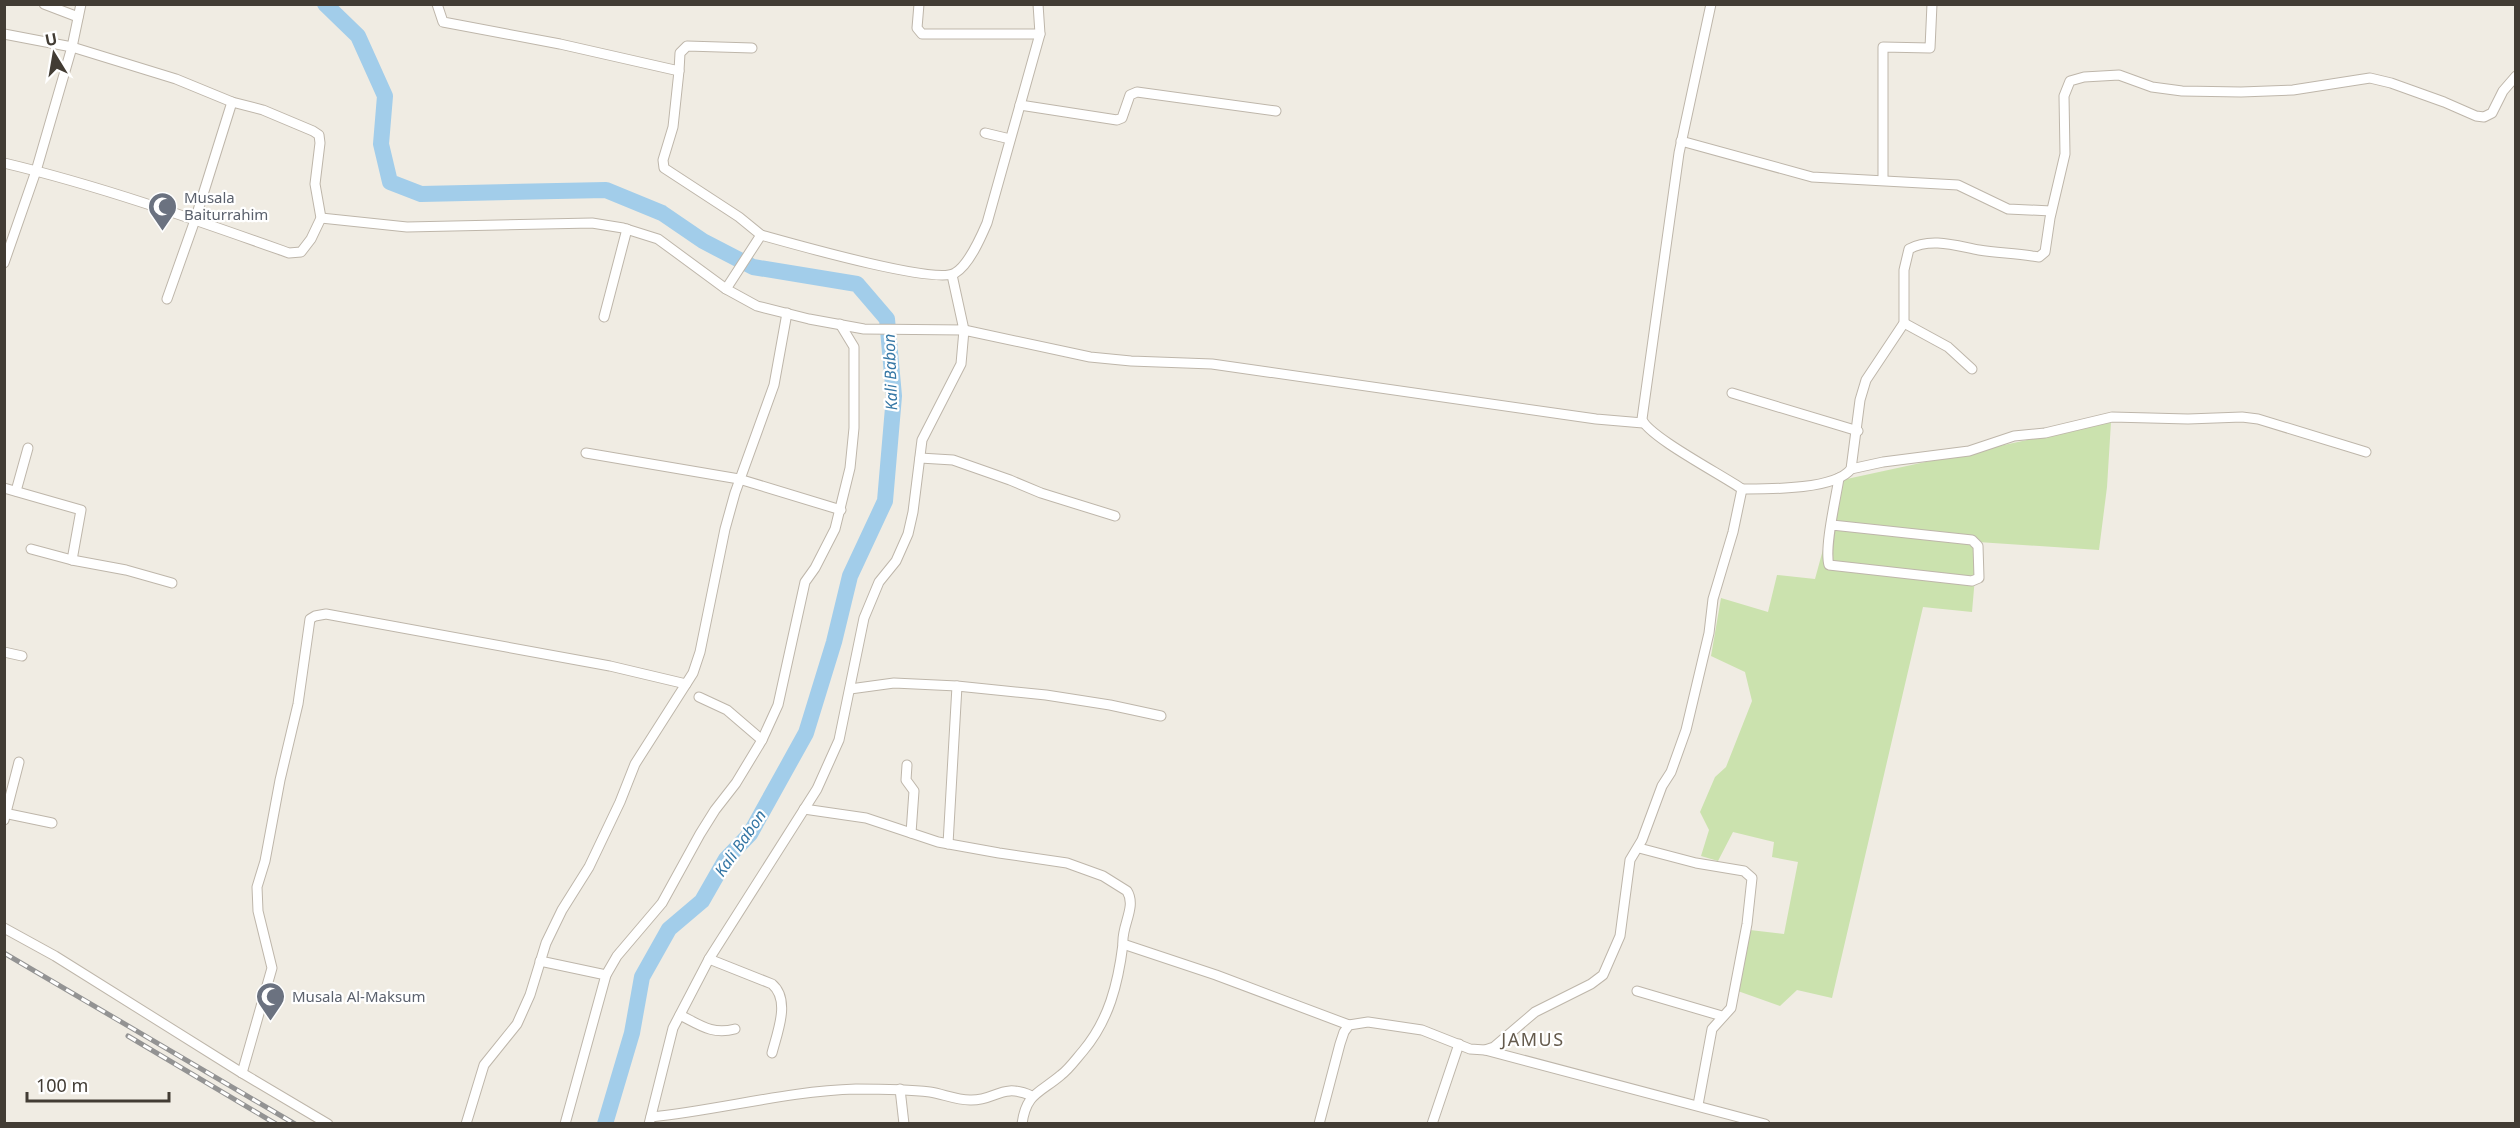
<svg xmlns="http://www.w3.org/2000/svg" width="2520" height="1128" viewBox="0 0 2520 1128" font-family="'Noto Sans',sans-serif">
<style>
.green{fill:#cbe2ae}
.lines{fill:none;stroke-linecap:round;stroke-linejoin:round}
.river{stroke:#a2cdea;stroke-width:16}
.minor-casing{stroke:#beb6aa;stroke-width:11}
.minor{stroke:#fff;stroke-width:9}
.rail-casing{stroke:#939393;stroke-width:5}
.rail{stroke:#fff;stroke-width:3;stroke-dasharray:9;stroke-linecap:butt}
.labels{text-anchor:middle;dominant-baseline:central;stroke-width:4.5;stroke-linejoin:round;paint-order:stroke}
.worship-label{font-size:15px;fill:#5b616d;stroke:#fff;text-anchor:start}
.water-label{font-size:16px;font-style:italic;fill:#3577a5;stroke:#fff}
.quarter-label{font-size:18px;letter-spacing:1.5px;fill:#645a4c;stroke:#fff}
</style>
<rect width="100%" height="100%" fill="#f0ece3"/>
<path class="green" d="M2111,422L2107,487L2099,550L1978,542L1972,612L1923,607L1832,998L1797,990L1780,1006L1735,990L1750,930L1784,934L1798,862L1772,857L1774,842L1733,832L1718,861L1701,856L1709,830L1700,812L1715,777L1726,767L1752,701L1745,672L1711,656L1721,598L1768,612L1777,575L1815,579L1842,480Z"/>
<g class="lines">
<path class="river" d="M325,4L358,36L385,96L381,144L390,182L421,194L606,190L662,213L703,241L753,267L857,284L887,319L894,396L885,501L850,576L834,642L806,733L750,834L726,859L702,901L669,929L642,977L632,1033L605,1124"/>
<defs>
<g id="minor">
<path d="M44,4L78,17"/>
<path d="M437,4L443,22L560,44L679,71L680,53L687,46L752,48"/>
<path d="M919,4L917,28L922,34H1040"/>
<path d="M4,34L72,47L176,79L232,102L263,110L313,131L319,135L320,143L315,184L321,218L311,239L301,252L289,253C196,220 101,186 4,163"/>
<path d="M679,71L673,127L663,160L664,168L739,217L761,235L726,289"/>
<path d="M1020,105L1117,120L1122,118L1130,95L1137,92L1276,111"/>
<path d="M985,133L1010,139"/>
<path d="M1681,141L1812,177L1958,185L2008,209L2051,211"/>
<path d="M1883,180V47L1930,48L1932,4"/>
<path d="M321,218L407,227L592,223L623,228L658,239L726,289L757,306L809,319L864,329L964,330L952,275"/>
<path d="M761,235C790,243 936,285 955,273C969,265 981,237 987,223L1040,34L1038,4"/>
<path d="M4,263L36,171L72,47L81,4"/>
<path d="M167,299L195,220L232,102"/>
<path d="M604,317L627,229"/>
<path d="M1904,323L1948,347L1972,369"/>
<path d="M1732,393L1858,431"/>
<path d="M586,453L739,479L841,510"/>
<path d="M920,458L953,460L1010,480L1041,493L1115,516"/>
<path d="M1851,469L1883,462L1969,451L2014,436L2045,433L2112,417L2188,419L2242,417L2258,419L2366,452"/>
<path d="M4,488L81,510L72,560L31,549"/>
<path d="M1742,489C1768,489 1835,490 1851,469L1860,400L1866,380L1904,323V270L1909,249C1931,237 1957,246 1979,250C1997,253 2014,253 2032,256L2039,257L2045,252L2050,218L2065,154L2064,96L2070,81L2084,77L2119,75L2152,87L2182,91L2241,92L2293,90L2370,78L2391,83L2444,102L2476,116L2484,117L2492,113L2503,91L2516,76"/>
<path d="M16,491L28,448"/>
<path d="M1832,525L1972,540L1978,546L1979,578L1972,581L1829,565C1824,548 1836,498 1839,478"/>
<path d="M72,560L126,570L172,583"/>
<path d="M4,652L22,656"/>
<path d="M850,689L894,683L957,686L1046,695L1110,705L1161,716"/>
<path d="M699,697L727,710L762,740"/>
<path d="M907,765L906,780L914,791L911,833"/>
<path d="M804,809L866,818L938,842L999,853L1067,863L1103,876L1127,891C1137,907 1121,926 1123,944L1216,975L1349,1025"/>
<path d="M4,813L52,823"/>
<path d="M4,820L19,762"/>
<path d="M948,844L957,686"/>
<path d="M1639,848L1696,863L1744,871L1752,878L1747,924L1731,1008L1712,1029L1698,1105"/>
<path d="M4,928L55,956L242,1073L328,1124"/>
<path d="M709,959L772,984C791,1000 777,1033 772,1053"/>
<path d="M540,961L606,975"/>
<path d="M1637,991L1722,1016"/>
<path d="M680,1015C700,1025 712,1035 735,1029"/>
<path d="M1485,1050L1765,1124"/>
<path d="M242,1073L272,968L258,911L257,887L265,861L280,780L298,704L310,619L315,616L326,614L610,666L686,684"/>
<path d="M900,1089L904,1124"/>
<path d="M651,1117C720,1110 787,1091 856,1089C881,1089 905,1089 930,1092C943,1094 956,1100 970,1100C996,1101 1001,1082 1032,1096"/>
<path d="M466,1124L484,1065L517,1024L530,995L546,943L562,910L589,867L620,802L635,764L693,673L700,652L725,529L735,493L774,385L787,313"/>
<path d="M565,1124L606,975L617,956L662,903L700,834L715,810L736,783L762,740L778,705L805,582L815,568L835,529L850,468L854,428V347L840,324"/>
<path d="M649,1124L673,1028L709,959L817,789L839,740L864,618L879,582L896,561L908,534L913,512L922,440L961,364L964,330L1090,357L1131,361L1212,364L1596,419L1643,423"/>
<path d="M1022,1124C1026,1093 1040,1093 1061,1075C1069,1069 1076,1059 1083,1051C1109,1020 1118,984 1123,944"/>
<path d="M1319,1124L1340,1044L1344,1032L1349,1025L1368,1022L1422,1030L1470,1049L1485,1050L1494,1047L1535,1012L1591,984L1603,975L1620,936L1630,860L1642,840L1662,786L1671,772L1686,730L1709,633L1713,599L1733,532L1742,489C1724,476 1647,436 1642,419L1679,153L1711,4"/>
<path d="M1432,1124L1459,1044"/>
</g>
</defs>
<use href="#minor" class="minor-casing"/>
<use href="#minor" class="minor"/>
<defs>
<g id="rail">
<path d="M4,953L295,1124"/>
<path d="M128,1036L276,1124"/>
</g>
</defs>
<use href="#rail" class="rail-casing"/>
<use href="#rail" class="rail"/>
</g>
<defs>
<symbol id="mosque-pin" viewBox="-11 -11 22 30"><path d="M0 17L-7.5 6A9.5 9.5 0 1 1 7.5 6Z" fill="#6b7280" stroke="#fff"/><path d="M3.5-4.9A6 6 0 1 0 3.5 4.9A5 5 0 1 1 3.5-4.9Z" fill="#fff"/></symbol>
</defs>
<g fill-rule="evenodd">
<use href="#mosque-pin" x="146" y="190" width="33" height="45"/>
<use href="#mosque-pin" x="254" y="980" width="33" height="45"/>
</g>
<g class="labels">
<g class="worship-label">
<text x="184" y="197">Musala<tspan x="184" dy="17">Baiturrahim</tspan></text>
<text x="292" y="996">Musala Al-Maksum</text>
</g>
<g class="water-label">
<text transform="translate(890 372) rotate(-92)">Kali Babon</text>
<text transform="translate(740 843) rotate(-55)">Kali Babon</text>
</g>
<g class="quarter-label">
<text x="1533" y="1039">JAMUS</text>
</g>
</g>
<rect width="2520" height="1128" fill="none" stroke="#423c34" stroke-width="12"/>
<g transform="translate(54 54) rotate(349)" stroke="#ffffff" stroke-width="4.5" paint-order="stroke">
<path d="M0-4.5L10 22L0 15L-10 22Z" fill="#423c34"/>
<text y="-9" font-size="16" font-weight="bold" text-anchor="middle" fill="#423c34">U</text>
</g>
<path d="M27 1092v9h142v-9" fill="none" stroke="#423c34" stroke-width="3"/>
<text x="36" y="1092" font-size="18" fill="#423c34" stroke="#ffffff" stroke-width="4.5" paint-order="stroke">100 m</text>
</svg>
